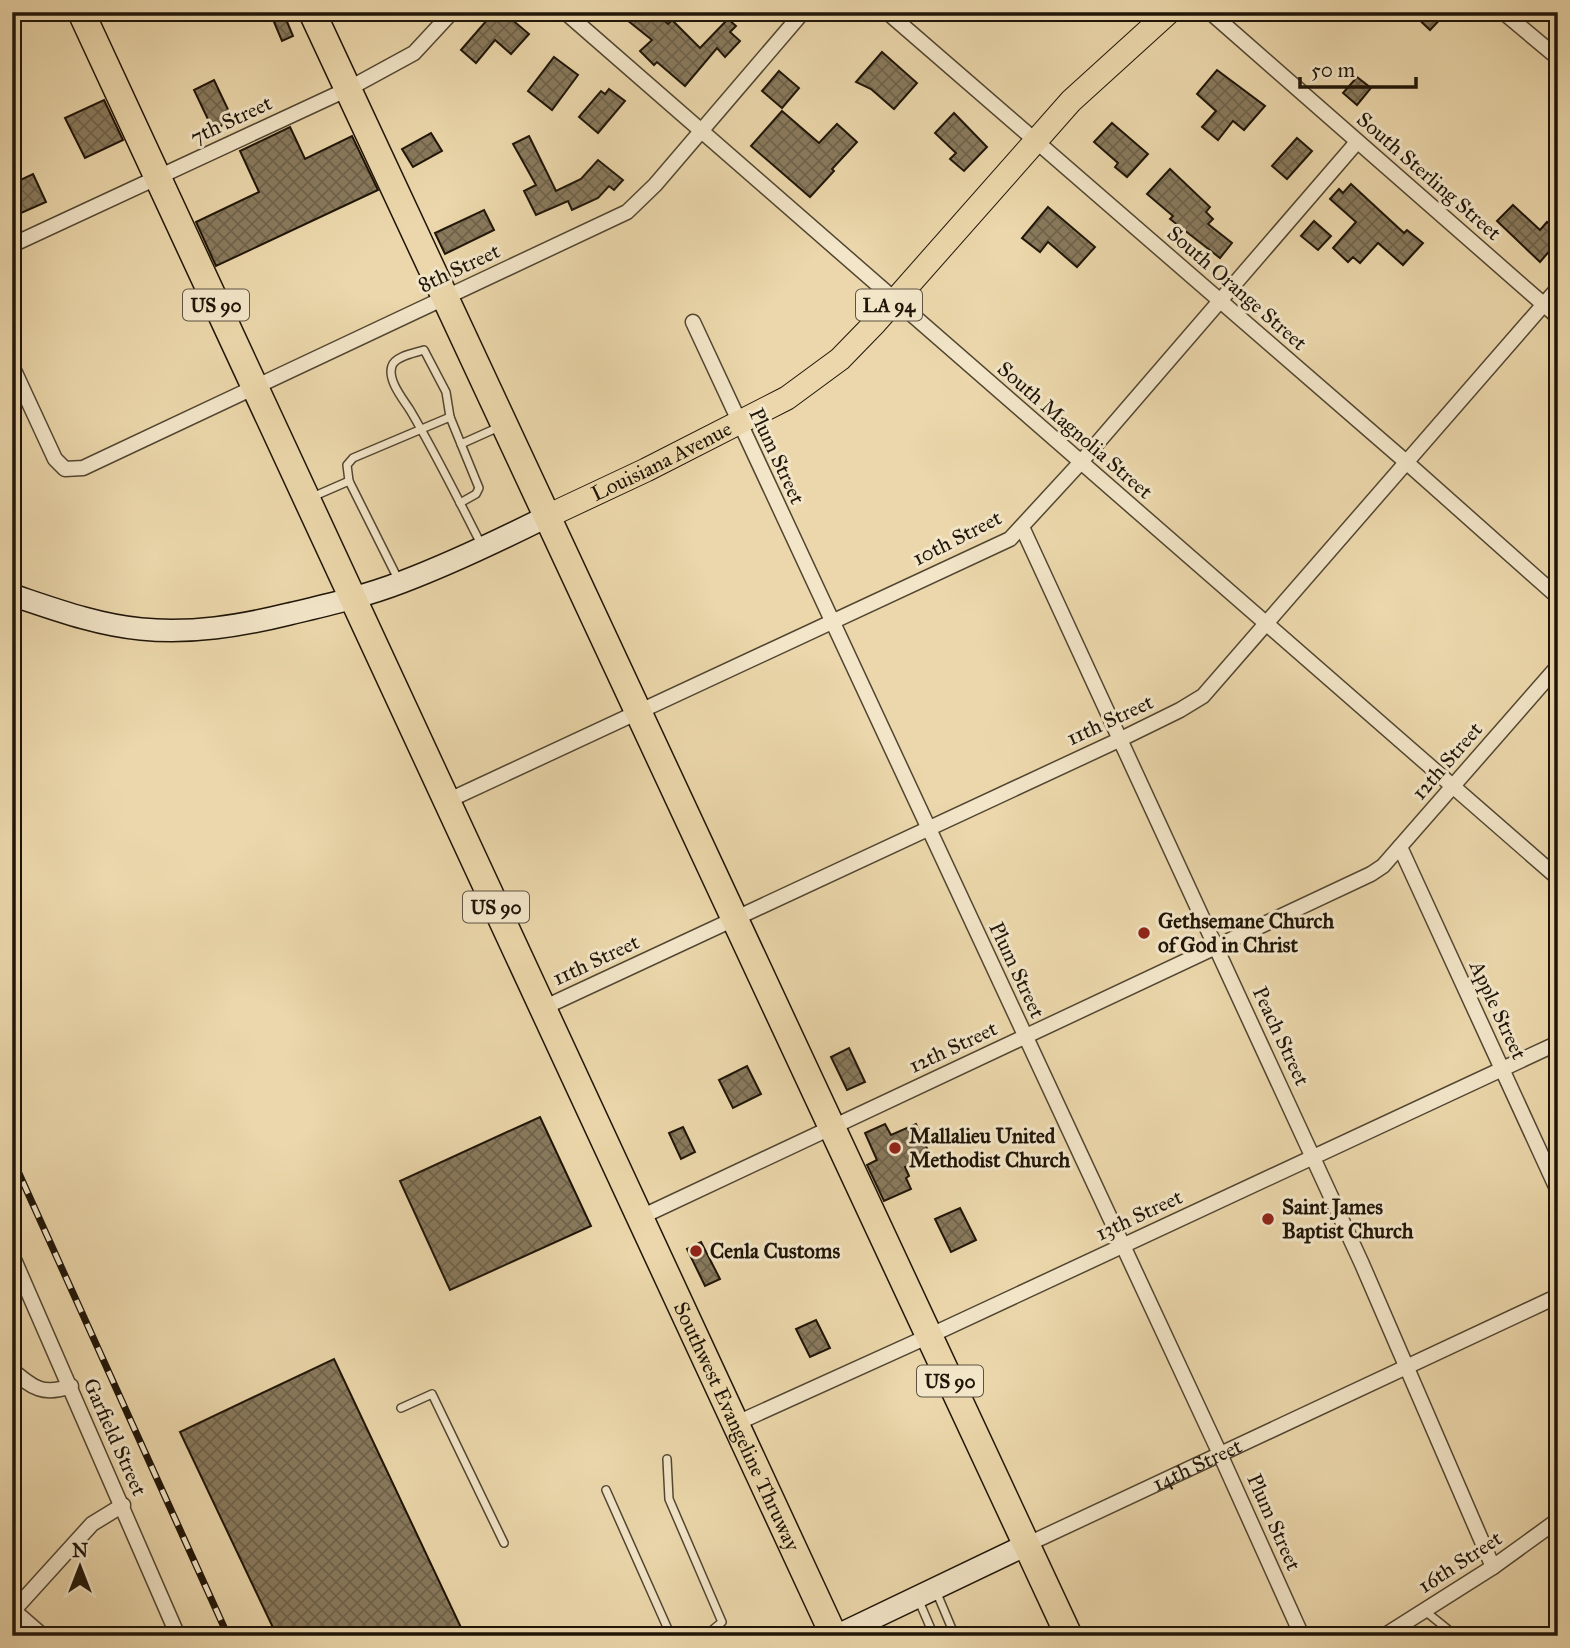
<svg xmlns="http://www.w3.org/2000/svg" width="1570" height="1648" viewBox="0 0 1570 1648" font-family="'IM FELL Great Primer',serif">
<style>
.building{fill:url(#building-cross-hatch);stroke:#1f1508;stroke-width:2}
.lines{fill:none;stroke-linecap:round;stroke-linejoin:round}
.lane-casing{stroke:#524631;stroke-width:10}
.street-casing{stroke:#524631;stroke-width:17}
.secondary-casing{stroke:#1f1508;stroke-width:24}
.primary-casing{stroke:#1f1508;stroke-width:25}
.highway-casing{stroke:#1f1508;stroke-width:29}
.lane{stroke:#f2e5c8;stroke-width:7}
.street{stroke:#f2e5c8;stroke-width:14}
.secondary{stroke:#f2e5c8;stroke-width:21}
.primary{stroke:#ebd7ab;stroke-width:23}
.highway{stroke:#ebd7ab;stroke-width:26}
.rail-casing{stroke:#1f1508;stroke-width:7}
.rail{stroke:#f2e5c8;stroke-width:4.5;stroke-dasharray:13;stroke-linecap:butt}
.poi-dot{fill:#8f2418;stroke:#f2e5c8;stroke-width:2.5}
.labels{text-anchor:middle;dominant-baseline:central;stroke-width:6;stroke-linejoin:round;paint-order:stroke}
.shield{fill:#f2e5c8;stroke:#5e5342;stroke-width:2}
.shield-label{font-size:19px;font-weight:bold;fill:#1f1508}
.street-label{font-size:21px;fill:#1f1508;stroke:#f2e5c8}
.poi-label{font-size:21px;font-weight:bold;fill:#1f1508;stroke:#f2e5c8;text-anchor:start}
</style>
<defs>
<pattern id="building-cross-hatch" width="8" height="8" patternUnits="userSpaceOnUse" patternTransform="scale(1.75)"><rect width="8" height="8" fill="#897a5d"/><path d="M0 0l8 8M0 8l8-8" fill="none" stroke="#6f634b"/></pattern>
</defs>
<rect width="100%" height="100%" fill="#ebd7ab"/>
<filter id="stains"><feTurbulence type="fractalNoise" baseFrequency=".00286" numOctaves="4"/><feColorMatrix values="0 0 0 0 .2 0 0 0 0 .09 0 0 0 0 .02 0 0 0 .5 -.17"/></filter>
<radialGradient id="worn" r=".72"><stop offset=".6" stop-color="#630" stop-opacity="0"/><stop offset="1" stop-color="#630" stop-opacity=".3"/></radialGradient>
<g class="building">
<path d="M494,12H503L529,34L511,54L495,40L476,63L461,50Z"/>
<path d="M617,12H654L668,24L672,20L700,48L728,19L736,26L730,32L740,41L725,57L717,48L685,86L657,62L654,65L640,51L652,40Z"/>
<path d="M1411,12H1447L1430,30Z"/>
<path d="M285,17L293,36L282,41L274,22Z"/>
<path d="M882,52L917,83L894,109L871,89L856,82Z"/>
<path d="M554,57L578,75L552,110L528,91Z"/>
<path d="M1217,70L1265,106L1244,130L1233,121L1218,140L1202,127L1216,111L1197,94Z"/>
<path d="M779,71L799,88L782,108L762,91Z"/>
<path d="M1357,77L1371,88L1357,105L1343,93Z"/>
<path d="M214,80L233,120L213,130L194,90Z"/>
<path d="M609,89L625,101L598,133L579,117L601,91L605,94Z"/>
<path d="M104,100L123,140L85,158L65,118Z"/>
<path d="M782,111L819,143L837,124L857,142L832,169L834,171L810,197L751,146Z"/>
<path d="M954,113L987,147L964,171L950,159L956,153L935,133Z"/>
<path d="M1112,123L1148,154L1127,177L1115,167L1118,163L1094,142Z"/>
<path d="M290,127L305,159L352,136L378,190L216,266L196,222L259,192L240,151Z"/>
<path d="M431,133L442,151L413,167L402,149Z"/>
<path d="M529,136L556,191L581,179L598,160L623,180L614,190L609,186L598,198L572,210L568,201L536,215L524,191L536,185L513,144Z"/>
<path d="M1297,138L1312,151L1287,179L1272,166Z"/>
<path d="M1170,169L1210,207L1206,212L1213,219L1208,224L1232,243L1220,258L1170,219L1173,216L1147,194Z"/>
<path d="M33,174L46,202L12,217V184Z"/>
<path d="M1351,184L1404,233L1407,230L1423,243L1403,265L1378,243L1360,263L1353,257L1348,262L1333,248L1356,222L1330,199L1339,189L1343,193Z"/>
<path d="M1513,205L1540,230L1547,222L1558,231V241L1540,262L1497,221Z"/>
<path d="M1048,207L1095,247L1077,267L1048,242L1040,252L1022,238Z"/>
<path d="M484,210L494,230L445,254L435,233Z"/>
<path d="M1314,221L1331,236L1318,250L1301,236Z"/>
<path d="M849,1048L865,1082L847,1090L831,1057Z"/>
<path d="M747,1066L761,1094L733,1108L719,1080Z"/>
<path d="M540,1117L591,1226L450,1290L400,1181Z"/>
<path d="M885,1124L891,1135L916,1124L930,1155L905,1167L909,1176L906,1178L911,1189L884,1201L867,1165L877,1160L865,1133Z"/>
<path d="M683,1127L695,1152L681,1159L669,1133Z"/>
<path d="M960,1208L976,1240L951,1252L935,1219Z"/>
<path d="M701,1242L720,1279L705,1286L687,1249Z"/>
<path d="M816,1320L830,1348L810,1357L796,1329Z"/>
<path d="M334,1359L465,1636H277L180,1432Z"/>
</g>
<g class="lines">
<defs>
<g id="lane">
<path d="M450,417L446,392L424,350C415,353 395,356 392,366C387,380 403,399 410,410C436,454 458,499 481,544"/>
<path d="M310,498L349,481"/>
<path d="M460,503L476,494L479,488L461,444"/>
<path d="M398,579L349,481L347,465L353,458L450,417L461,444L499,427"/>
<path d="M401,1408L432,1394L504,1543"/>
<path d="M667,1459L669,1499L722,1622L705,1636"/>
<path d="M606,1490L671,1636"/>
<path d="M936,1591L955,1636"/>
<path d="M919,1601L934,1636"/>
<path d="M1425,1611L1456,1636"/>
</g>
<g id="street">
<path d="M565,12L1558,878"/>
<path d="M887,12L1405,461L1558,597"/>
<path d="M1210,12L1558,317"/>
<path d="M1503,12L1558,58"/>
<path d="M12,245L348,89L414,53L452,12"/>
<path d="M693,322L1220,1454L1302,1636"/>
<path d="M12,366L55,459L65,469L83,468L627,212L655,185L803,12"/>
<path d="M1022,527L1362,1264L1493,1567"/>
<path d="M447,801L1010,539L1081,462L1357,142"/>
<path d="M1400,847L1558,1191"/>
<path d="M543,1008L1121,739L1180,710L1203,696L1558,288"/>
<path d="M641,1217L1371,874L1383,866L1558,666"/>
<path d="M12,1255L178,1636"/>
<path d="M12,1370C33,1388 43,1396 71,1386"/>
<path d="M737,1423L929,1336L1558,1043"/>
<path id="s1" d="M1026,1545L1558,1296"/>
<path d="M12,1609L43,1636"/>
<path d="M14,1610L92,1524L123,1505"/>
<path d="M1384,1636L1493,1567L1558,1520"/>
</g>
<g id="secondary">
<path d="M12,595C54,609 97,625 141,629C191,634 240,626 289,614C327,605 366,596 402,582C452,563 500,540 548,516"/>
<path d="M836,1636L1026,1545"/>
</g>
<g id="primary">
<path id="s2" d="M548,516L646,470L787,398L840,359L875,323L1071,101L1169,12"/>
</g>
<g id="highway">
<path id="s3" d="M81,12L834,1636"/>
<path d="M312,12L1069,1636"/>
</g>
</defs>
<use href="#lane" class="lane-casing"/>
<use href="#street" class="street-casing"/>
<use href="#secondary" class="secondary-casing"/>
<use href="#primary" class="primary-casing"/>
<use href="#highway" class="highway-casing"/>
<use href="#lane" class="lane"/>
<use href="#street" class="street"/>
<use href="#secondary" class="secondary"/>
<use href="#primary" class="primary"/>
<use href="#highway" class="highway"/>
<defs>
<path id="rail" d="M12,1158L228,1636"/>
</defs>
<use href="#rail" class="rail-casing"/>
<use href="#rail" class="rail"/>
</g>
<g class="poi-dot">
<circle cx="1144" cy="933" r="7"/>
<circle cx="895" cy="1148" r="7"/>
<circle cx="1268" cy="1219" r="7"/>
<circle cx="696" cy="1251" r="7"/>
</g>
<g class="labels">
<g class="shield">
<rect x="183" y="289.5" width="66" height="31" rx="5"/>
<rect x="856" y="289.5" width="66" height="31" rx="5"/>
<rect x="463" y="891.5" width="66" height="31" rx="5"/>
<rect x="917" y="1365.5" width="66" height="31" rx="5"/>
</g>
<g class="shield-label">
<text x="216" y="305">US 90</text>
<text x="889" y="305">LA 94</text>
<text x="496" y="907">US 90</text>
<text x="950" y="1381">US 90</text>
</g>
<g class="street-label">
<text transform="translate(231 120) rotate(-25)">7th Street</text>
<text transform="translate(1429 176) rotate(41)">South Sterling Street</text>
<text transform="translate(459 268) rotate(-25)">8th Street</text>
<text transform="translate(1237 288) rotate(41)">South Orange Street</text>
<text transform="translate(1075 430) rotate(41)">South Magnolia Street</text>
<text transform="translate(777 456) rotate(65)">Plum Street</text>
<text stroke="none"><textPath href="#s2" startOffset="126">Louisiana Avenue</textPath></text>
<text transform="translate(957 538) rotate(-27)">10th Street</text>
<text transform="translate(1110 720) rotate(-25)">11th Street</text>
<text transform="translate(1447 761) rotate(-49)">12th Street</text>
<text transform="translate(596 960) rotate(-25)">11th Street</text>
<text transform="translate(1017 970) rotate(65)">Plum Street</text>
<text transform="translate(1498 1010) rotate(65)">Apple Street</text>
<text transform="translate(1281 1036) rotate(65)">Peach Street</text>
<text transform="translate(953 1047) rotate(-25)">12th Street</text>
<text transform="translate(1139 1215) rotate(-25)">13th Street</text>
<text stroke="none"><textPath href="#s3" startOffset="1559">Southwest Evangeline Thruway</textPath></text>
<text transform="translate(115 1437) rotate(66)">Garfield Street</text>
<text stroke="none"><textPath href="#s1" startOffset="189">14th Street</textPath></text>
<text transform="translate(1274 1522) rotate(66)">Plum Street</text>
<text transform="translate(1460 1562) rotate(-33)">16th Street</text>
</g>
<g class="poi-label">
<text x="1158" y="921">Gethsemane Church<tspan x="1158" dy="24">of God in Christ</tspan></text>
<text x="909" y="1136">Mallalieu United<tspan x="909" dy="24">Methodist Church</tspan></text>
<text x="1282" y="1207">Saint James<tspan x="1282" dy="24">Baptist Church</tspan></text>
<text x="710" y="1251">Cenla Customs</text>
</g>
</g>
<rect width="1570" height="1648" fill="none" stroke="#ebd7ab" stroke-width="42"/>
<rect x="14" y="14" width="1542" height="1620" fill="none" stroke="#1f1508" stroke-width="3.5"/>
<rect x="21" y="21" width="1528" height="1606" fill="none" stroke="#1f1508" stroke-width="2"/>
<g transform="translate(80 1567)" stroke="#f2e5c8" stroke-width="5" paint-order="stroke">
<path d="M0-5L12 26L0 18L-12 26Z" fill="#1f1508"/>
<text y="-10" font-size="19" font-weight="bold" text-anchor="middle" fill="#1f1508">N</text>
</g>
<path d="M1300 77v10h116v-10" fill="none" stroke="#1f1508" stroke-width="3.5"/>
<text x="1311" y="77" font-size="21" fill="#1f1508" stroke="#f2e5c8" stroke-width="5" paint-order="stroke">50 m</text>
<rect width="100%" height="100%" filter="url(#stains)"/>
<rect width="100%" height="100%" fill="url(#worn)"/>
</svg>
